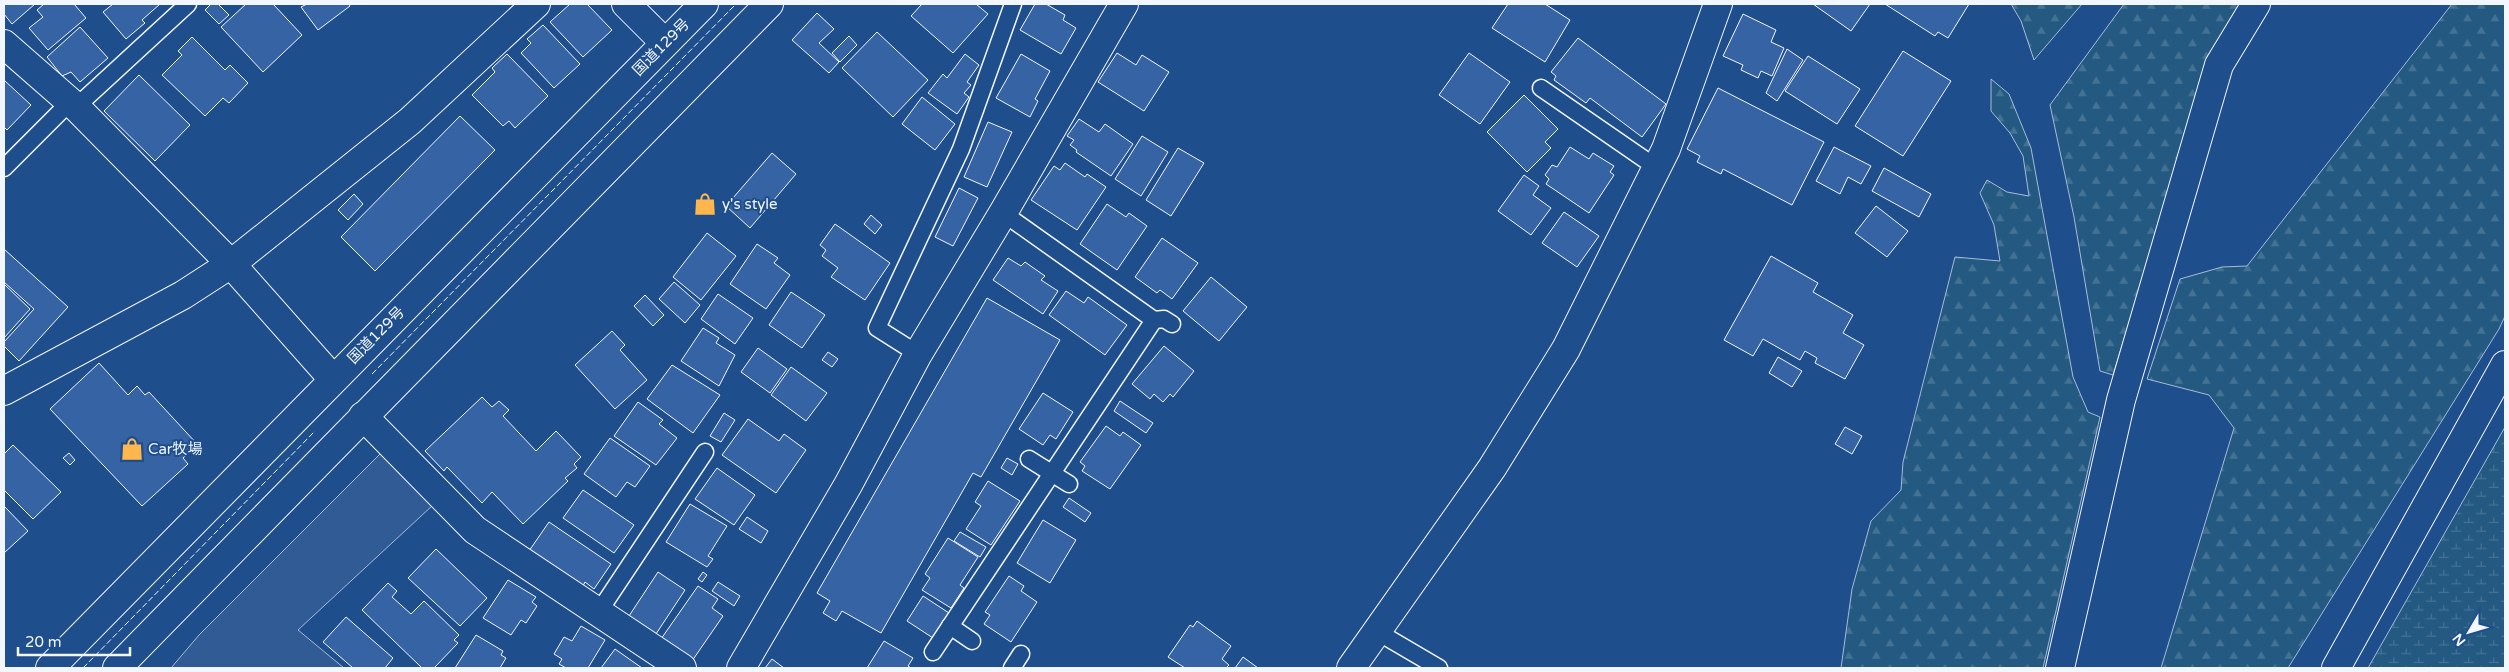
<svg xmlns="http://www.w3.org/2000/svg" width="2509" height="672" viewBox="0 0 2509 672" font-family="'Varela Round','Noto Sans JP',sans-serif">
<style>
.forest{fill:url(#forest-firs);stroke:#a8bbd7}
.wetland{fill:url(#wetland-marsh);stroke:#a8bbd7}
.parking{fill:#305b95;stroke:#a8bbd7}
.building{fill:#3563a3;stroke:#f2f6ff}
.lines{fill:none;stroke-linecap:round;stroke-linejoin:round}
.service-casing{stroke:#f2f6ff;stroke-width:19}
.minor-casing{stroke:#f2f6ff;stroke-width:30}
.trunk-casing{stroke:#f2f6ff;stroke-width:30}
.service{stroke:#1f4e8c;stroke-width:16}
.minor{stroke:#1f4e8c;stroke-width:28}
.trunk{stroke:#1f4e8c;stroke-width:28}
.fence{stroke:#f2f6ff;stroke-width:1;stroke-dasharray:6 2.5;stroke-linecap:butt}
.labels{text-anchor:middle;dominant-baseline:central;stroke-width:4;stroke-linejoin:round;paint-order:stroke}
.street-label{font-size:15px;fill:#f2f6ff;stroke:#1f4e8c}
.poi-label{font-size:15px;fill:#f2f6ff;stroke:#1f4e8c;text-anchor:start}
</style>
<defs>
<pattern id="forest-firs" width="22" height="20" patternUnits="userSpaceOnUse" patternTransform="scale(1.25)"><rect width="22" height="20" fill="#245a82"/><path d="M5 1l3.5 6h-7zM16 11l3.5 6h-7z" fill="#447295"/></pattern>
<pattern id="wetland-marsh" width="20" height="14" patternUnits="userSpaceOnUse" patternTransform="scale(1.25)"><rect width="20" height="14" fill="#245a82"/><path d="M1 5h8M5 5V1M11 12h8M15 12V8" fill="none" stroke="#447295"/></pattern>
</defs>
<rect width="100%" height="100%" fill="#1f4e8c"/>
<g class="forest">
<path d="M2011,4H2082L2034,60L2021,21Z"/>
<path d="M2124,4H2242L2206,69L2113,375L2100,371L2074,217L2050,105Z"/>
<path d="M2452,4H2505V316L2499,329L2288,668H2161L2234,428L2209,395L2147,379L2180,279L2222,267L2247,266Z"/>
<path d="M1991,79L2009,94L2031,148L2073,377L2088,412L2100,417L2043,668H1841L1852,589L1871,521L1901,490L1903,462L1955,257L2000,261L1994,225L1980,193L1987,180L2007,192L2029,196L2023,156L2010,133L1991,111Z"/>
</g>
<path class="wetland" d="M2505,427V668H2368Z"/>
<path class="parking" d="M382,452L433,505L298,630L344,668H171L199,635Z"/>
<g class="building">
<path d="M4,4H35L12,24L4,14Z"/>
<path d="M44,4H74L86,18L48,50L29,28L43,17L37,10Z"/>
<path d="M113,4H160L142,20L145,23L126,39L103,12Z"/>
<path d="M211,4H218L229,15L219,24L205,10Z"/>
<path d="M246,4H273L302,35L263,72L221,27Z"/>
<path d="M307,4H349L350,6L318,30L301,7Z"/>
<path d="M570,4H587L612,30L583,57L550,22Z"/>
<path d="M922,4H976L988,14L953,53L911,16Z"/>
<path d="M1035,4H1046L1065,15L1063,20L1076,28L1061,54L1020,30Z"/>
<path d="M1508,4H1545L1570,20L1545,62L1492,28Z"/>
<path d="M1813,4H1870L1851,31Z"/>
<path d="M1885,4H1969L1948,38L1938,32L1935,36Z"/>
<path d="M817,13L834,29L819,43L839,62L829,73L792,40Z"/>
<path d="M1743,14L1776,30L1771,42L1784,48L1772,76L1761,71L1758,78L1741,70L1743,65L1723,56Z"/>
<path d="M543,25L580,64L554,88L521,53L531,43L527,39Z"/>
<path d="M80,27L108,58L80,82L71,72L62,76L47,57Z"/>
<path d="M877,32L928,80L893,117L842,68Z"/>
<path d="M849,36L857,45L840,62L832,53Z"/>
<path d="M192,37L225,70L230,65L248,83L229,103L223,98L205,116L162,75L182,55L178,51Z"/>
<path d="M1578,38L1666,104L1642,137L1590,98L1586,103L1554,80L1556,76L1551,72Z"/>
<path d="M1787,49L1803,60L1777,101L1766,93Z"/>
<path d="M1903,51L1951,81L1903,156L1855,126Z"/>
<path d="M1117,53L1136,65L1142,55L1169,72L1144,111L1098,82Z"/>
<path d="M1469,53L1510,82L1480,124L1439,95Z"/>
<path d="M507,54L548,96L515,128L509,121L503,126L472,95L495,72L492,68Z"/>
<path d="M965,54L979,65L967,82L971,85L964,93L969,97L957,114L928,93L943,74L947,78Z"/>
<path d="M1021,54L1050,71L1035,99L1038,101L1030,117L996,98Z"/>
<path d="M1808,56L1860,89L1837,124L1785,91Z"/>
<path d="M139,75L190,125L155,161L104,111Z"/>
<path d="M4,80L31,105L7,130L4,127Z"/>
<path d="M1718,88L1824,142L1792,205L1723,169L1721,174L1697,162L1700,156L1687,149Z"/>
<path d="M1524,95L1558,129L1545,142L1551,148L1527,172L1487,132Z"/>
<path d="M922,97L955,124L935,150L902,124Z"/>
<path d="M460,116L495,150L375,271L341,237Z"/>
<path d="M1079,119L1099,132L1105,124L1133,144L1111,176L1076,152L1077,150L1070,145L1074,140L1067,136Z"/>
<path d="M988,122L1012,132L987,187L964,177Z"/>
<path d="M1142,136L1168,152L1141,196L1115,179Z"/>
<path d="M1570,147L1589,159L1593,153L1614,166L1610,172L1614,175L1589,213L1546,184L1549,179L1545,175L1552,165L1557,167Z"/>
<path d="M1834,147L1871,166L1861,184L1848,177L1840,194L1816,181Z"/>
<path d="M1178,148L1204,163L1171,216L1146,200Z"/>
<path d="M772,153L796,174L750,228L726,206Z"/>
<path d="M1065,163L1085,177L1087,174L1106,187L1077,230L1031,200L1054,166L1060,170Z"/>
<path d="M1884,168L1931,194L1919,217L1872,191Z"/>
<path d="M1524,175L1539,186L1533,195L1551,208L1531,235L1498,211Z"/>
<path d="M959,188L978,198L953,246L935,237Z"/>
<path d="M354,194L363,204L348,220L338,210Z"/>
<path d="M1107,204L1126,217L1129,213L1147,226L1117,270L1080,244Z"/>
<path d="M1876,206L1908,231L1887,257L1855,233Z"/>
<path d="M1564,212L1599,236L1577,267L1542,243Z"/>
<path d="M871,215L882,225L875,234L864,224Z"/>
<path d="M835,224L890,263L865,300L831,277L838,268L822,256L826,250L820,245Z"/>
<path d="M707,233L736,256L701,300L673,277Z"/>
<path d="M1162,238L1198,263L1172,299L1160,290L1157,293L1135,277Z"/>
<path d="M757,244L778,258L774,263L790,275L766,309L730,284Z"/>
<path d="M4,249L68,307L19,361L4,346V342L34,309L4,282Z"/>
<path d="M1771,256L1818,283L1813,292L1853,315L1843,333L1864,345L1845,379L1815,363L1817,358L1805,351L1800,360L1763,339L1753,356L1724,340Z"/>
<path d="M1008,258L1021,266L1025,262L1045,276L1041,280L1058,291L1043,314L993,280Z"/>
<path d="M1211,277L1247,307L1219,341L1183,311Z"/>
<path d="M674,282L700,305L685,323L659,299Z"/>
<path d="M4,284L30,309L4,338Z"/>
<path d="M1066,291L1084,303L1088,297L1127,325L1105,355L1049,315Z"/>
<path d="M791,292L825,315L802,348L769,325Z"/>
<path d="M718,294L753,318L735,344L701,319Z"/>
<path d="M645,295L664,315L653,326L634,306Z"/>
<path d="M987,298L1060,340L981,477L973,473L881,633L842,611L836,621L823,613L830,601L817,593Z"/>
<path d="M703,328L719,338L716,343L735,355L719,386L681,361Z"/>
<path d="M612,331L625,345L620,350L647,380L615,409L575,365Z"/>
<path d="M1164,346L1194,371L1173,397L1170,394L1163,402L1154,394L1150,399L1132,384Z"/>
<path d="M758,348L787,369L770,393L741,372Z"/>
<path d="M828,352L838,359L832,367L822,360Z"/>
<path d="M1778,357L1802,371L1792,387L1769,373Z"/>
<path d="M99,363L128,395L137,386L145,395L149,392L198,445L183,458L188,464L142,506L50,409Z"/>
<path d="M672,365L720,395L693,433L647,399Z"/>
<path d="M791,367L827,393L806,421L771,395Z"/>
<path d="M1043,393L1073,412L1056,439L1050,435L1043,445L1019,429Z"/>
<path d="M482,397L492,407L499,401L509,410L503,416L536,451L556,431L581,457L574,464L577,468L565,478L568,481L523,524L492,492L482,503L447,467L444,471L425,451Z"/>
<path d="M1120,401L1153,423L1146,433L1114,411Z"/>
<path d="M638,402L663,420L659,424L677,438L656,465L614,436Z"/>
<path d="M724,413L735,420L721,442L710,436Z"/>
<path d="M748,419L779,441L784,434L806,450L776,493L722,455Z"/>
<path d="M1106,426L1120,436L1123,432L1141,445L1110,489L1082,471L1085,466L1080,462Z"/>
<path d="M1845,427L1862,436L1852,454L1835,444Z"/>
<path d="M610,438L650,466L635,487L627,482L616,497L584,474Z"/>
<path d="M13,445L61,492L33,519L4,490V454Z"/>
<path d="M69,453L75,460L70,465L63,458Z"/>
<path d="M1007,458L1018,464L1012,475L1001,468Z"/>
<path d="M717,468L755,495L734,525L695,499Z"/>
<path d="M988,481L1020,501L991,545L966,529L981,506L975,502Z"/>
<path d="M583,490L634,525L614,553L563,518Z"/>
<path d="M1069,498L1091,513L1085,522L1063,507Z"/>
<path d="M690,504L727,526L708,556L713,559L707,567L666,542Z"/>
<path d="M4,506L28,531L4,553Z"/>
<path d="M747,517L768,531L761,543L739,529Z"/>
<path d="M1043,520L1076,540L1050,583L1017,563Z"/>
<path d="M549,522L611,564L594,589L585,582L582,588L529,551Z"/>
<path d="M960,532L986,547L980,557L954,541Z"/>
<path d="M948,538L978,557L960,585L964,588L951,608L922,590L930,578L925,574Z"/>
<path d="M436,549L487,598L460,626L408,578Z"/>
<path d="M658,572L685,590L656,634L629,616Z"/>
<path d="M703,572L707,575L702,582L698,579Z"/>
<path d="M1009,576L1024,586L1021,591L1037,602L1011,642L984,624L990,615L985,612Z"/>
<path d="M508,580L536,597L532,602L537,606L526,623L521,620L511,635L483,618Z"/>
<path d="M718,582L740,596L734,606L712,591Z"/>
<path d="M388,583L397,591L392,597L411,614L424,601L459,635L454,640L458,643L434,668H422L362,610Z"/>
<path d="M698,586L718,599L712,608L723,616L692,661L661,639Z"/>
<path d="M923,596L949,613L933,638L907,621Z"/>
<path d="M346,617L393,658L385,668H353L323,642Z"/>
<path d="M1197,621L1231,646L1222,659L1229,665L1226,668H1185L1168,657L1190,625L1193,627Z"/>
<path d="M581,626L605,640L588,668H566L559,664L562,659L554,654L564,637L572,641Z"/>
<path d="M476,635L503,651L501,655L506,658L500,668H455Z"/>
<path d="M884,641L913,658L908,666L911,668H867Z"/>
<path d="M615,649L642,668H601Z"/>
<path d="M1243,657L1258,668H1235Z"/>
<path d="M772,659L784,668H765Z"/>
</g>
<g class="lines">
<defs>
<g id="service">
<path d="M1541,88L1657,168"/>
<path d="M76,107L188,4"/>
<path d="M4,168L70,102"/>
<path d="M1154,320L1164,319L1172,324"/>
<path d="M918,354L877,328L961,149L1013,4"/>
<path d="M1029,459L1069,484"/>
<path d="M598,613L705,452"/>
<path d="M950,626L972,641"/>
<path d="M1376,631L1439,668"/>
<path d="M933,652L1154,320L1003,213"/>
<path d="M1012,668L1021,654"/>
</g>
<g id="minor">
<path d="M626,4L665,43"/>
<path d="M4,44L76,107L231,264L333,379"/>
<path d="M4,391L183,295L231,264L410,121L536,4"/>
<path d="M363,416L475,530L682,668"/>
<path d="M741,668L848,485L918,354L1003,213L1124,4"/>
<path d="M1351,668L1492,468L1566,349L1666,149L1718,4"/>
<path d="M2060,668L2121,400L2219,65L2256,4"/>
<path d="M2336,668L2505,365"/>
</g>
<g id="trunk">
<path d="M50,668L704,4"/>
<path d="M117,668L769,4"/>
</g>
</defs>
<use href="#service" class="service-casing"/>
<use href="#minor" class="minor-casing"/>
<use href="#trunk" class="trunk-casing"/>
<use href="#service" class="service"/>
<use href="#minor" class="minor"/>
<use href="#trunk" class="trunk"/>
<g class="fence">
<path d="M372,374L736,4"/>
<path d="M83,668L315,431"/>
</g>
</g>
<defs>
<symbol id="shop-bare" viewBox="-9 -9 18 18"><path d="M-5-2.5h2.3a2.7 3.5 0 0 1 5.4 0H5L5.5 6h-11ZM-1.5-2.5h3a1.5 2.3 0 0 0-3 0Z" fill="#ffb74d" stroke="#1f4e8c" stroke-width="2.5" paint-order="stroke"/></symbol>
</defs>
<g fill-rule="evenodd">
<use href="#shop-bare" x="689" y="188" width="32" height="32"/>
<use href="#shop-bare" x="116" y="433" width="32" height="32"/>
</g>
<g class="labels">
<g class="street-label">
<text transform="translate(661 47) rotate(-45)">国道129号</text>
<text transform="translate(376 335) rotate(-45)">国道129号</text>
</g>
<g class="poi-label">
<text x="722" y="204">y's style</text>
<text x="148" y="449">Car牧場</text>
</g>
</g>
<rect width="2509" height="672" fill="none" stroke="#f2f6ff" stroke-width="10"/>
<g transform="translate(2469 632) rotate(232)" stroke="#1f4e8c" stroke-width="4" paint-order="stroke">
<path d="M0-4L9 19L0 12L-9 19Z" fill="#f2f6ff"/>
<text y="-8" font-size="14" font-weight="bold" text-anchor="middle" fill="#f2f6ff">N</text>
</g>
<path d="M18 647v8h112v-8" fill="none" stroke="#f2f6ff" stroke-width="2.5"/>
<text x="25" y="647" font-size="15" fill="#f2f6ff" stroke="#1f4e8c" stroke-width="4" paint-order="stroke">20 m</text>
</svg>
